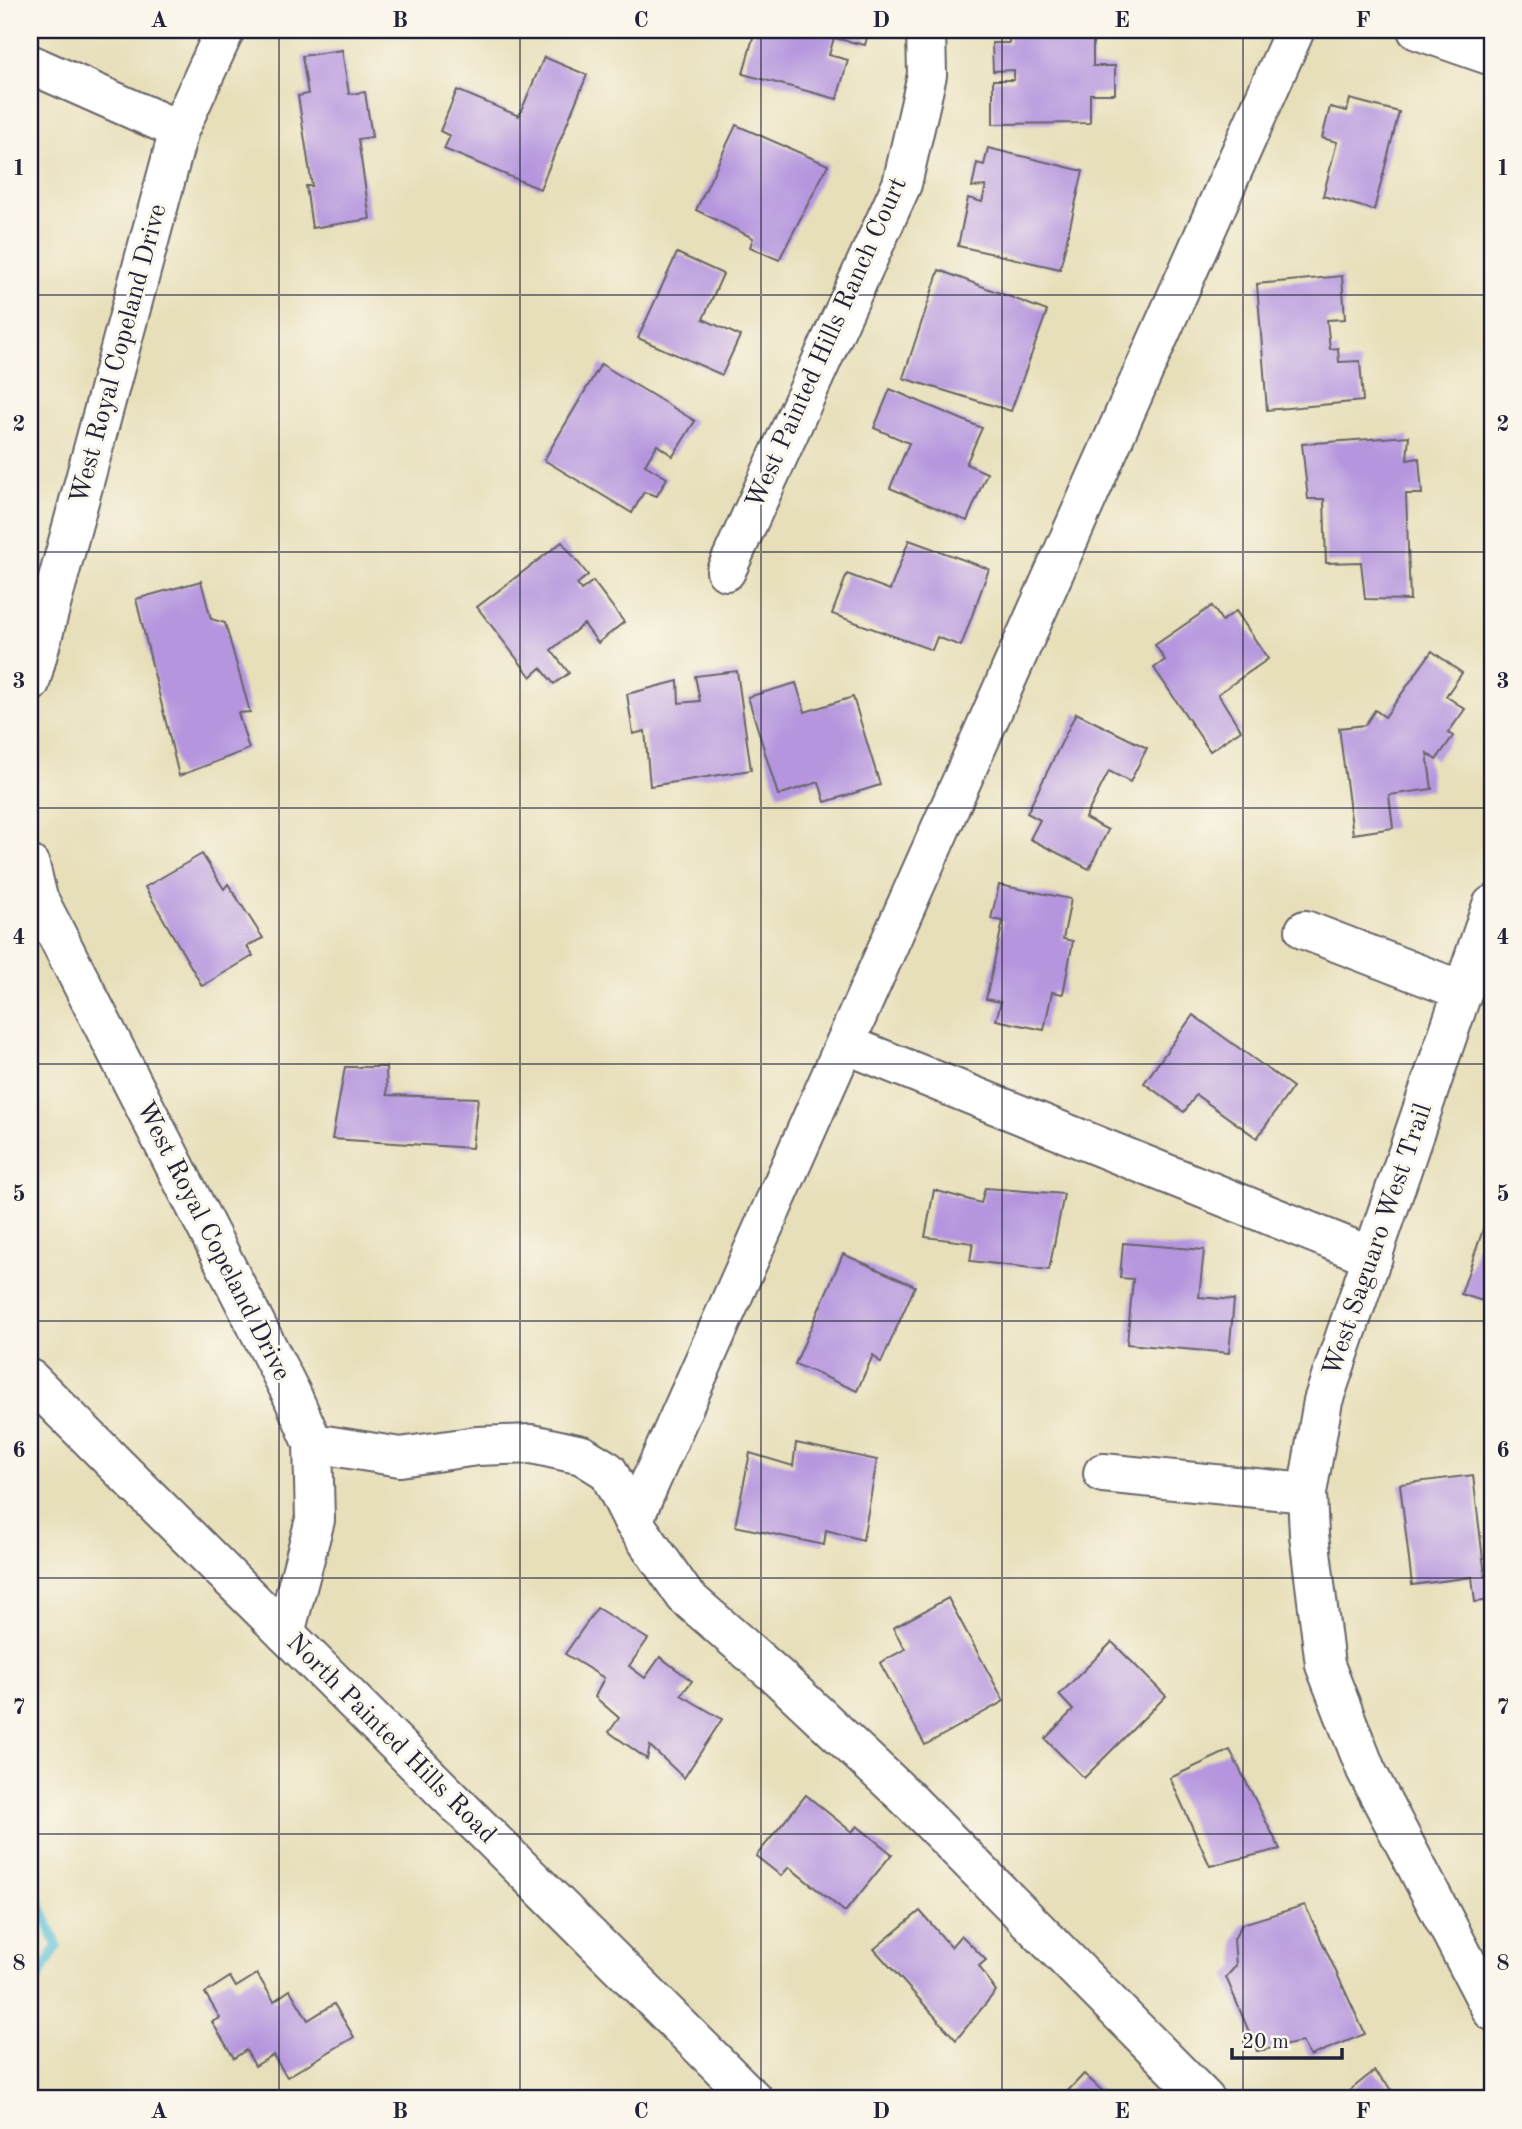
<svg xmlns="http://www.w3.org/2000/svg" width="1522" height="2129" viewBox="0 0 1522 2129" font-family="'Old Standard TT',serif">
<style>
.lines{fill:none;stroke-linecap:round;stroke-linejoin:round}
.stream{stroke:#59bed6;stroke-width:10}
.building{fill:#b596de}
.minor-casing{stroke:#676467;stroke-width:42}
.minor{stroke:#fff;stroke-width:38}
.grid{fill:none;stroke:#22223b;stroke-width:2;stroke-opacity:0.55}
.labels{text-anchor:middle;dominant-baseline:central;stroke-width:6;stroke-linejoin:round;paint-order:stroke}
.street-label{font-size:26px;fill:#22223b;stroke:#fbf7ec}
.neatline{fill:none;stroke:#22223b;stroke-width:2.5}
.grid-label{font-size:23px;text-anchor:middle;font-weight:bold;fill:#22223b}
</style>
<rect width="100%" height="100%" fill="#fbf7ec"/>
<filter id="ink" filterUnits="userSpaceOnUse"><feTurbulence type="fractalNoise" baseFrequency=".0143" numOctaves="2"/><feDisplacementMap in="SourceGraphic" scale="14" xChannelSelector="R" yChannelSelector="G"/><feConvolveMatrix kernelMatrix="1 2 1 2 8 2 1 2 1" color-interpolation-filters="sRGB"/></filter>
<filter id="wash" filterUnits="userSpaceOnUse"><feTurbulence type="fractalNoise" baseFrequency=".00686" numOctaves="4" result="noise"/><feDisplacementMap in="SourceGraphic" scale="28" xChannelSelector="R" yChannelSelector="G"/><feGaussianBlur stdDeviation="1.57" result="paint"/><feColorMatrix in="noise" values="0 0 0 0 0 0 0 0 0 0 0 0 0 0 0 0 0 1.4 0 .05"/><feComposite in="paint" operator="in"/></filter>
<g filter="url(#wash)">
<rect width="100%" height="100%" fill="#e7dfb9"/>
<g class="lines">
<path class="stream" d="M30,1879L57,1946L30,1992"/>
</g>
<g id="blocks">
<g class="building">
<path d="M755,30H869L865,45L834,38L829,55L848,60L837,99L743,74Z"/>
<path d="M1093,31V66H1115V94H1090V123L993,124V80H1014V70L993,71L992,43H1009V32Z"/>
<path d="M342,50L349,94L365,92L372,137L358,139L370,219L312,228L306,186H312L298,96L308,94L302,56Z"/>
<path d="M544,57L587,75L540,189L444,149L450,136L440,131L457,90L519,116Z"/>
<path d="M1350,99L1399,112L1374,210L1323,196L1337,142L1322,138L1330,107L1347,111Z"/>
<path d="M736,125L828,165L779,260L750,247L753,238L696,210Z"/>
<path d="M988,148L1083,171L1060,269L958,246L968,198L982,202L986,186L972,187L977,163L984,165Z"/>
<path d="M677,253L723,274L703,319L740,336L722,375L638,338Z"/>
<path d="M939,270L1047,311L1011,411L903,378Z"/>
<path d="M1342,276L1345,319L1327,320L1330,349L1338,348L1339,362L1360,361L1363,401L1267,410L1257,284Z"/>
<path d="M601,364L695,421L673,456L657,445L645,465L667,478L657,496L644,492L632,513L544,460Z"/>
<path d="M890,389L982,428L966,464L987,473L967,521L890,488L909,443L874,428Z"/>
<path d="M1409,436L1407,460L1419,458L1422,494H1406L1410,600L1365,599L1361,562L1326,563L1324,499H1308L1302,444Z"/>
<path d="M909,540L989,569L961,646L937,637L932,650L832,614L847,574L890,590Z"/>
<path d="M562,542L588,575L577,584L581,590L593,581L624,622L598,643L584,624L551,650L569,673L554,684L541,668L531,677L477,607Z"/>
<path d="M201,581L211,619L225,623L250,712L238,713L249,749L179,776L136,599Z"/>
<path d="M1212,606L1222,621L1236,611L1268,659L1218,694L1241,730L1210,751L1154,668L1165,660L1155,645Z"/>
<path d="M1432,651L1462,673L1446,696L1465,709L1448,733L1453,736L1436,760L1427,753L1432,789L1389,795L1393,828L1353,834L1339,728L1365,725L1375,710L1385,717Z"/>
<path d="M737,671L751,770L650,786L645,731L633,734L627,694L678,681L679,703L700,701L695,676Z"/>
<path d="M796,683L805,712L853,697L880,785L825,802L819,782L778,795L748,697Z"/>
<path d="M1076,713L1147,748L1130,782L1109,771L1085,818L1108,830L1089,869L1030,839L1040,820L1027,813Z"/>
<path d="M202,854L224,889L228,884L263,938L247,946L253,956L202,986L145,887Z"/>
<path d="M999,885L1071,899L1063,939L1073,941L1063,994L1052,992L1044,1030L996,1020L1001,1002L986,999L1003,921L991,919Z"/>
<path d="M1193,1015L1293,1087L1257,1138L1196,1095L1184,1112L1144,1083Z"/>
<path d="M345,1067H386L387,1095L478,1098L472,1148L332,1139Z"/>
<path d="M985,1188L1064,1194L1049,1270L970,1261L973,1243L925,1237L934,1190L981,1203Z"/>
<path d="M1492,1203V1304L1461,1294Z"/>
<path d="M1123,1243L1204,1250L1199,1297L1234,1300L1229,1353L1127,1344L1133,1279L1120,1278Z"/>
<path d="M843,1254L915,1286L881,1363L873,1355L857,1391L795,1364Z"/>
<path d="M796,1443L877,1460L863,1540L826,1530L824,1545L735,1526L750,1453L793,1466Z"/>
<path d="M1473,1475L1485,1576L1492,1577V1600L1475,1602L1472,1577L1412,1585L1400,1484Z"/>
<path d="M948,1598L1004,1701L925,1745L880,1663L905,1649L893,1628Z"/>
<path d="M597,1608L648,1639L629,1666L645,1678L660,1657L692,1681L681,1695L722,1719L684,1778L650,1746L647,1759L609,1732L619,1718L595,1697L604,1678L565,1654Z"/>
<path d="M1112,1642L1166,1696L1084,1778L1045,1739L1073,1710L1059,1695Z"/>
<path d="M1230,1750L1280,1849L1210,1866L1170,1778Z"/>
<path d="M806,1795L852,1832L857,1826L892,1854L845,1912L789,1867L781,1876L756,1856Z"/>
<path d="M1305,1905L1365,2034L1310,2056L1302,2042L1257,2051L1226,1977L1236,1966L1234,1939L1242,1924Z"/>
<path d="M920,1911L951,1947L961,1935L986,1960L979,1966L996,1991L956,2040L874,1949Z"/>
<path d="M257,1974L274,2001L290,1990L308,2020L334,2004L354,2037L287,2077L273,2055L255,2066L246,2050L234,2058L212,2022L220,2018L205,1993L230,1977L236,1987Z"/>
<path d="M1374,2071L1401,2099H1339Z"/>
<path d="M1084,2074L1111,2099H1060Z"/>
</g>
</g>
</g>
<g filter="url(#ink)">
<use href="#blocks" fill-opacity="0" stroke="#676467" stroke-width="2"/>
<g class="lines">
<defs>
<g id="minor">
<path d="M1417,30L1492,56"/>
<path d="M30,64L179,130"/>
<path d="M726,571L902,184L927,75L926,30"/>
<path d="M30,683L179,130L225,30"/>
<path d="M30,865L38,898L291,1393L313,1443L315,1520L285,1633"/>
<path d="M1492,905L1323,1401L1307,1493L1309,1535L1325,1665L1366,1770L1492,2011"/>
<path d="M1305,930L1463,991"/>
<path d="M845,1044L1373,1257"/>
<path d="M30,1379L753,2099"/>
<path d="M313,1443L400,1457L477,1446L532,1444L582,1455L608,1471L633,1521L685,1596L778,1677L905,1796L1205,2099"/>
<path d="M1103,1473L1307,1493"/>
<path d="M633,1521L1295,30"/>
</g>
</defs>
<use href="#minor" class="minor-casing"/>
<use href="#minor" class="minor"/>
</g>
</g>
<path class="grid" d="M279,30V2099M520,30V2099M761,30V2099M1002,30V2099M1243,30V2099M30,295H1492M30,552H1492M30,808H1492M30,1064H1492M30,1321H1492M30,1578H1492M30,1834H1492"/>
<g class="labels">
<g class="street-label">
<text transform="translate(827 343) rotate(-66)">West Painted Hills Ranch Court</text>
<text transform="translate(119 354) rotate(-75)">West Royal Copeland Drive</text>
<text transform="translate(1378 1240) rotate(-71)">West Saguaro West Trail</text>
<text transform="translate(213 1241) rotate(63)">West Royal Copeland Drive</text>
<text transform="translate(391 1739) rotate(45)">North Painted Hills Road</text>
</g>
</g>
<rect width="1522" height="2129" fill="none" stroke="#fbf7ec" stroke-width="77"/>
<path d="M1232 2048v10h110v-10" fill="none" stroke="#22223b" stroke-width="3.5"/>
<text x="1242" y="2048" font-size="21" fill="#22223b" stroke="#fbf7ec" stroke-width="5" paint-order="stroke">20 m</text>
<rect x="38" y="38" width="1446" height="2052" class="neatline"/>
<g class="grid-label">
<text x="159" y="27">A</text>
<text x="400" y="27">B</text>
<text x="641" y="27">C</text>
<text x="881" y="27">D</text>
<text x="1122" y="27">E</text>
<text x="1363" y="27">F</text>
<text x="19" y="175">1</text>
<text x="1503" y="175">1</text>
<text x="19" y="431">2</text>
<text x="1503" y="431">2</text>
<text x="19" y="688">3</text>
<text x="1503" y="688">3</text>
<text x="19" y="944">4</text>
<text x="1503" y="944">4</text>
<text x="19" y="1201">5</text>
<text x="1503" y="1201">5</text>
<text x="19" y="1457">6</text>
<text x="1503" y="1457">6</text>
<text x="19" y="1714">7</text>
<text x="1503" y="1714">7</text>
<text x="19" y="1970">8</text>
<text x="1503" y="1970">8</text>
<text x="159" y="2118">A</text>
<text x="400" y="2118">B</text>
<text x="641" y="2118">C</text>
<text x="881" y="2118">D</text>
<text x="1122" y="2118">E</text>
<text x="1363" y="2118">F</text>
</g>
</svg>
